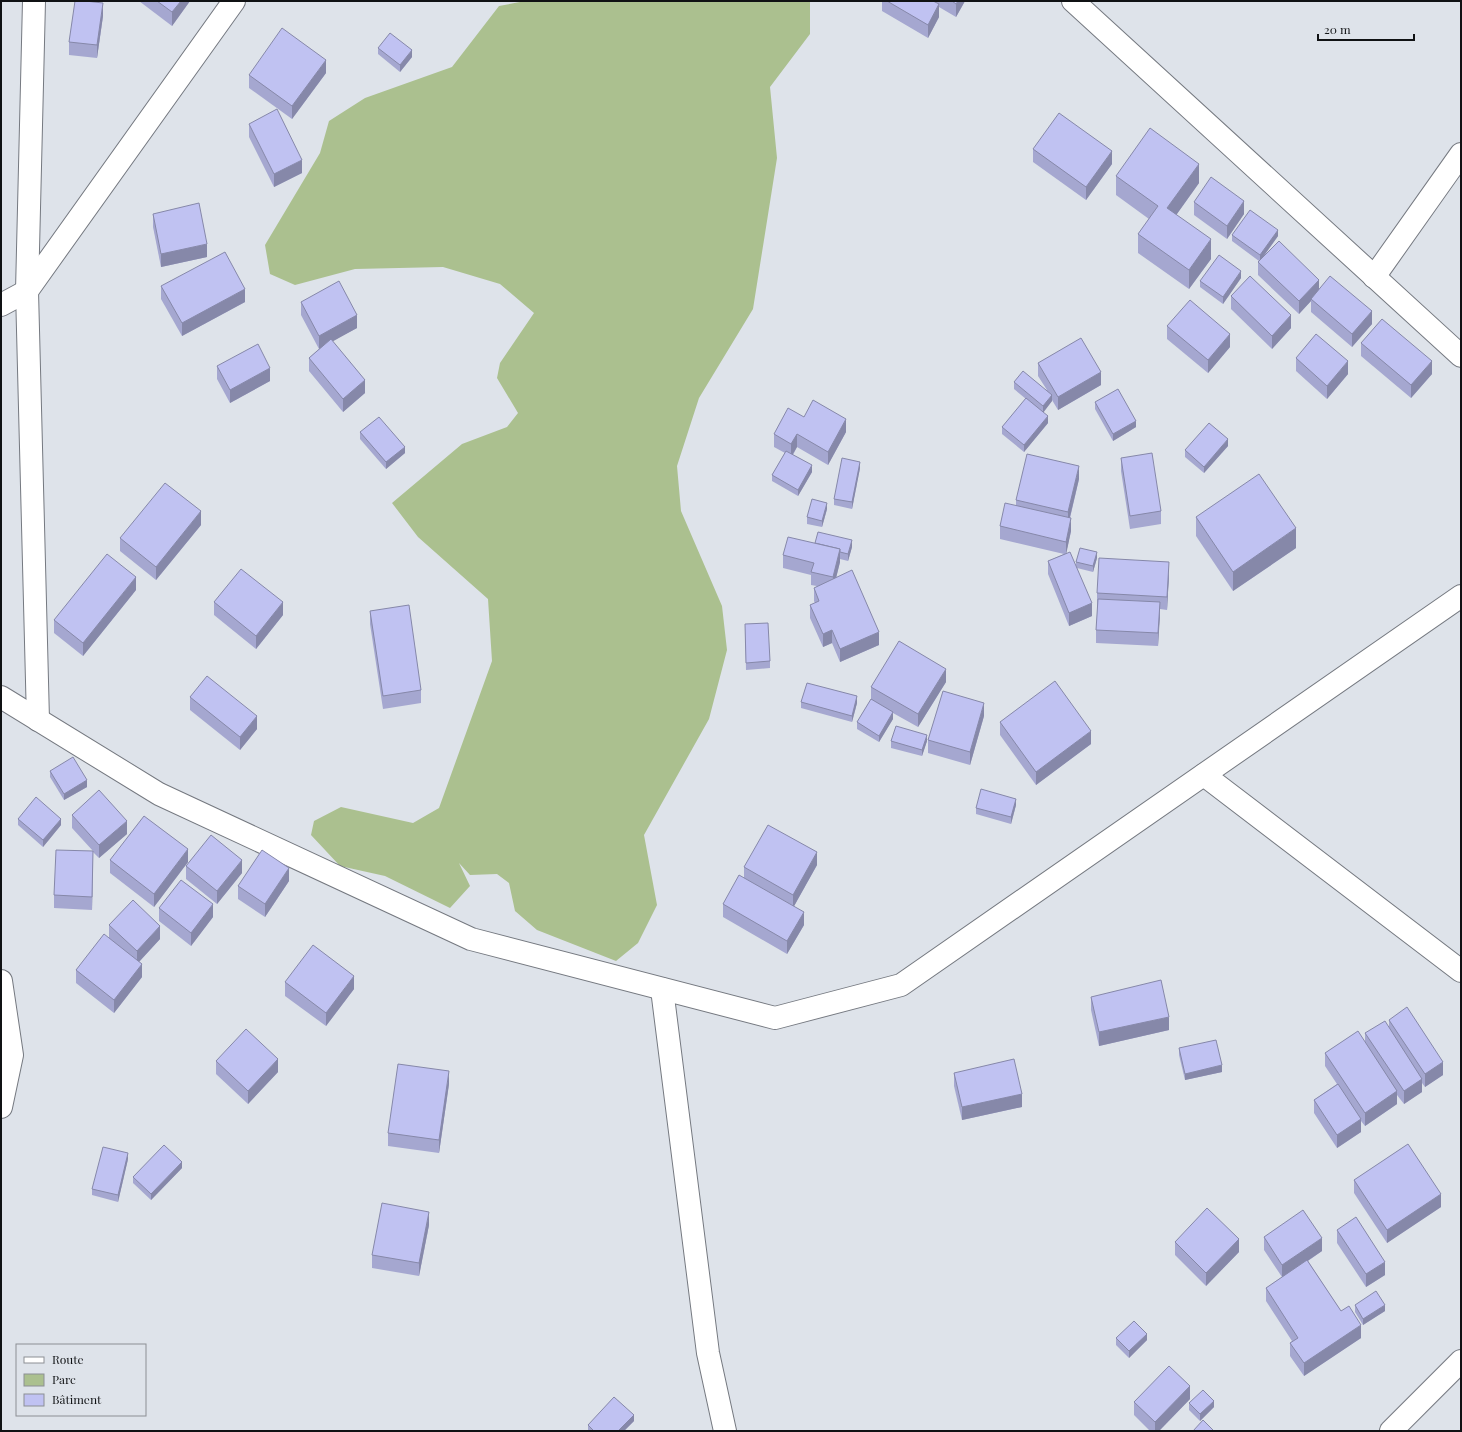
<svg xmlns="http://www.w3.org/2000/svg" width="1462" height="1432" viewBox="0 0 1462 1432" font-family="'Playfair Display',serif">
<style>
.green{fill:#abc08f}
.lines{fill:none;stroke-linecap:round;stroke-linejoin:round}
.street-casing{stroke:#757980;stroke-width:24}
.secondary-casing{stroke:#757980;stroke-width:24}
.primary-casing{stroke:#757980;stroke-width:24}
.street{stroke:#fff;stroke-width:22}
.secondary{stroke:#fff;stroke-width:22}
.primary{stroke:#fff;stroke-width:22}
.wall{fill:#a5a7d0}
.shaded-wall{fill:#8688a9}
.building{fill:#c0c2f2;stroke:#8688a9}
</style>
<rect width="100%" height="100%" fill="#dee3ea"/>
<path class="green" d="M525,1H810V34L770,87L777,158L753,309L699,398L677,466L681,511L722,606L727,650L709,719L644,835L657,905L638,943L616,961L537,930L515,911L509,883L497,874L470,875L459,863L470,886L450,908L385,876L340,866L311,835L314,821L341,807L413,823L439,808L492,661L488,599L418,537L392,503L462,444L507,427L518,413L497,378L500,363L534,313L500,284L443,267L355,269L295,285L270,274L265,245L320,153L329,121L365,98L452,67L499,6Z"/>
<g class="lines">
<defs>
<g id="street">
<path d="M34,1L27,291L38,720"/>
<path d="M1073,1L1461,356"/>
<path d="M1374,277L1461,154"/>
<path d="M1,305L27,291L234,1"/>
<path d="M1204,775L1461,971"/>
<path d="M662,989L708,1353L725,1431"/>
<path d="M1391,1431L1461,1361"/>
</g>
<path id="secondary" d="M1,697L159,794L471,939L775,1018L901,985L1461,596"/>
<path id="primary" d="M1,981L12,1055L1,1107"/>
</defs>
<use href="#street" class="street-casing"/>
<use href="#secondary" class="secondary-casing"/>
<use href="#primary" class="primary-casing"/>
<use href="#street" class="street"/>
<use href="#secondary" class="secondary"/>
<use href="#primary" class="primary"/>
</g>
<g class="wall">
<path d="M139,1H190L172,26Z"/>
<path d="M882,1H965L956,17L939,7V17L928,38L882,11Z"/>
<path d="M103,16L97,58L69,55V42Z"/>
<path d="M378,48L412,57L400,72L378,54Z"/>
<path d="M326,73L292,119L249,88V75Z"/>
<path d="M249,124L302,173L274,187L249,137Z"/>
<path d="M1033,149L1112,164L1086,200L1033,162Z"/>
<path d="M1116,176L1199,183L1176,215L1211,259L1189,289L1138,253V234L1149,219L1116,195Z"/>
<path d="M1194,202L1244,214L1227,239L1194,215Z"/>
<path d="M153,214L207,257L161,267L153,227Z"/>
<path d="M1232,235L1278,236L1264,256L1319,289L1372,324L1352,347L1311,312V301L1299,314L1258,275V262L1259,261L1232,241Z"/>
<path d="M1241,278L1223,304L1200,287V281Z"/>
<path d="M161,286L245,302L182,336L161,299Z"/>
<path d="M1231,296L1291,328L1272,349L1231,309Z"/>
<path d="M301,302L357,328L332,341L365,393L343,412L309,371V358L321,347L319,349L301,315Z"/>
<path d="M1167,326L1230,347L1208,373L1167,339Z"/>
<path d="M1361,343L1432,374L1411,398L1361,356Z"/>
<path d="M1296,358L1348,374L1327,399L1296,371Z"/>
<path d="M1038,363L1101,385L1058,410L1052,400V401L1043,412L1048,423L1024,452L1002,434V427L1026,399L1014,389V382L1047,390L1038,376Z"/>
<path d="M217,366L270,381L230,403L217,379Z"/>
<path d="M1095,402L1136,427L1113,441L1095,409Z"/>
<path d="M804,417L846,432L828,465L797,447L793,455L812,472L798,496L772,481V475L785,453L774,447V434Z"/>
<path d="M360,432L405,453L386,469L360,439Z"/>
<path d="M1228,446L1204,473L1185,457V450Z"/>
<path d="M1121,458L1161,511V524L1130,529L1121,471Z"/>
<path d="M860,468L852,509L834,505V499Z"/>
<path d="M1079,479L1070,518L1071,531L1066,553L1076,566V562L1097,558L1093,572L1077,568L1092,616L1069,626L1048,574V561L1064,554L1000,539V526L1016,505V500Z"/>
<path d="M827,509L822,527L807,524V517Z"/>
<path d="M1196,517L1296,548L1233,591L1196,536Z"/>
<path d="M201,525L156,580L120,551V538Z"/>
<path d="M815,543L852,547L848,561L840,559V562L836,578L879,645L840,662L832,643L823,647L810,618V605L815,603L814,601V588L817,586L811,585V575L783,568V555Z"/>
<path d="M1169,575L1167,610L1160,609L1158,646L1096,643V630L1098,606H1097V593Z"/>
<path d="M136,590L83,656L54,633V620Z"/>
<path d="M214,602L283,615L256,649L214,615Z"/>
<path d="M370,611L421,690V703L383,709L370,624Z"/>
<path d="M745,624L770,661V668L746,670Z"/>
<path d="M946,682L918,727L893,713V719L879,742L857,729V722L871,700V687Z"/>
<path d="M190,697L257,729L240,750L190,710Z"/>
<path d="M801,702L857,703L852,722L801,708Z"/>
<path d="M984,716L970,765L928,753V740Z"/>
<path d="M1000,722L1091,744L1036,785L1000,735Z"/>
<path d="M891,741H927L922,756L891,748Z"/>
<path d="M50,771L87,787L64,800L50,777Z"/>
<path d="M1016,805L1011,824L976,814V808Z"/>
<path d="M72,815L127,834L99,858L93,852L92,910L54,908V895L93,851L72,828Z"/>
<path d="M18,819L61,825L43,847L18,825Z"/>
<path d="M110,860L188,862L154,907L110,873Z"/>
<path d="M817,865L794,906L804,925L787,954L723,917V904L744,877V867Z"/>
<path d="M186,866L242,873L217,904L186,879Z"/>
<path d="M289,881L265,917L238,899V886Z"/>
<path d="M159,908L213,917L191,946L159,921Z"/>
<path d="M109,925L160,939L139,962L142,977L114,1013L76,983V970L109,938Z"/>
<path d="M285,982L354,989L326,1026L285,996Z"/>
<path d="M1091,997L1169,1030L1099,1046L1091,1010Z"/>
<path d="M1389,1020L1443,1075L1425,1087L1422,1083V1092L1404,1104L1397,1095V1104L1365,1126L1361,1121V1132L1337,1148L1314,1113V1100L1337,1084L1325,1066V1053L1365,1043V1033L1389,1028Z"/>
<path d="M1179,1048L1222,1072L1185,1080L1179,1055Z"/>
<path d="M216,1061L278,1072L248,1104L216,1074Z"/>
<path d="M954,1073L1022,1107L962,1120L954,1086Z"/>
<path d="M449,1084L439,1153L388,1146V1133Z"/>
<path d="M128,1159L118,1202L92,1195V1189Z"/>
<path d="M182,1168L151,1200L133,1183V1177Z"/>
<path d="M1354,1180L1441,1207L1387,1243L1354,1193Z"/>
<path d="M429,1225L419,1276L372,1268V1255Z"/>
<path d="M1337,1230L1385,1275L1366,1287L1337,1243Z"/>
<path d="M1264,1237L1322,1251L1308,1261L1341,1311L1361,1338L1304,1376L1290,1356V1343L1292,1341L1266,1301V1288L1282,1277L1264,1250Z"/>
<path d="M1175,1242L1239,1252L1206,1286L1175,1255Z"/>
<path d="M1355,1305L1385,1311L1363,1325L1355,1312Z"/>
<path d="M1116,1338L1147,1340L1129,1358L1116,1345Z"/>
<path d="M1190,1399L1159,1431H1150L1134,1415V1402Z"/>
<path d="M1189,1403L1214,1407L1200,1421L1189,1410Z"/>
<path d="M634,1421L624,1431H588V1425Z"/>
</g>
<g class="shaded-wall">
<path d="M181,1H190L172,26V12Z"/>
<path d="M958,1H965L956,17V4Z"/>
<path d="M103,3V16L97,58V45Z"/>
<path d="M939,4V17L928,38V25Z"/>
<path d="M412,50V57L400,72V65Z"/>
<path d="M326,60V73L292,119V106Z"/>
<path d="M1112,151V164L1086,200V187Z"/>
<path d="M302,160V173L274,187V174Z"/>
<path d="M1199,164V183L1167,228V208Z"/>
<path d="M1244,201V214L1227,239V226Z"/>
<path d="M1278,230V236L1260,261V255Z"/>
<path d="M1211,239V259L1189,289V270Z"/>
<path d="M207,244V257L161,267V254Z"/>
<path d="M1241,271V278L1223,304V297Z"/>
<path d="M1319,280V293L1311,299V301L1299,314V301Z"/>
<path d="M245,289V302L182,336V323Z"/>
<path d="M1372,311V324L1352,347V334Z"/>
<path d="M357,315V328L319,349V336Z"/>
<path d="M1291,315V328L1272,349V336Z"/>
<path d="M1230,334V347L1208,373V360Z"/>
<path d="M1348,361V374L1327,399V386Z"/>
<path d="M1432,361V374L1411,398V385Z"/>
<path d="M270,368V381L230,403V390Z"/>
<path d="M1101,372V385L1058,410V397Z"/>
<path d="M365,380V393L343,412V399Z"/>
<path d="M1052,395V401L1043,413V406Z"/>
<path d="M1048,416V423L1024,452V445Z"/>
<path d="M846,419V432L828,465V452Z"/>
<path d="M1136,421V427L1113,441V434Z"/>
<path d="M797,434V447L791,457V444Z"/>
<path d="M1228,439V446L1204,473V467Z"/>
<path d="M405,447V453L386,469V462Z"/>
<path d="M860,462V468L852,509V502Z"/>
<path d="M812,465V472L798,496V490Z"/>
<path d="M1079,466V479L1068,525V512Z"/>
<path d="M827,503V509L822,527V521Z"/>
<path d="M201,511V525L156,580V567Z"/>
<path d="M1071,518V531L1066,555V542Z"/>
<path d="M1296,528V548L1233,591V572Z"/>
<path d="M852,540V547L848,561V554Z"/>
<path d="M840,549V562L833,590V577Z"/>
<path d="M1097,552V558L1093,572V566Z"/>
<path d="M1169,562V575L1167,610V597Z"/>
<path d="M136,577V590L83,656V643Z"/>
<path d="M283,602V615L256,649V636Z"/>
<path d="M1160,602V615L1158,646V633Z"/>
<path d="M1092,603V616L1069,626V613Z"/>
<path d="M832,630V643L823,647V634Z"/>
<path d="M879,632V645L840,662V649Z"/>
<path d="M946,669V682L918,727V714Z"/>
<path d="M857,696V703L852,722V716Z"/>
<path d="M984,703V716L970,765V752Z"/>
<path d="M893,712V719L879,742V736Z"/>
<path d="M257,716V729L240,750V737Z"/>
<path d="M1091,731V744L1036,785V772Z"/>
<path d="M927,735V741L922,756V750Z"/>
<path d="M87,780V787L64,800V794Z"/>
<path d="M1016,799V805L1011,824V817Z"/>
<path d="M61,819V825L43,847V840Z"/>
<path d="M127,821V834L99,858V845Z"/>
<path d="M188,849V862L154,907V894Z"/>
<path d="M93,851V864L92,910V897Z"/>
<path d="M817,852V865L793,908V895Z"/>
<path d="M242,860V873L217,904V891Z"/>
<path d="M289,868V881L265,917V904Z"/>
<path d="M213,904V917L191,946V933Z"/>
<path d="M804,912V925L787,954V941Z"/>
<path d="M160,926V939L137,964V951Z"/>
<path d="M142,964V977L114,1013V1000Z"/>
<path d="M354,976V989L326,1026V1013Z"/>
<path d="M1169,1017V1030L1099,1046V1032Z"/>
<path d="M278,1059V1072L248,1104V1091Z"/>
<path d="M1443,1062V1075L1425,1087V1074Z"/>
<path d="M1222,1065V1072L1185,1080V1074Z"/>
<path d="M449,1071V1084L439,1153V1140Z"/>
<path d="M1422,1079V1092L1404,1104V1091Z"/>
<path d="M1397,1091V1104L1365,1126V1113Z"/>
<path d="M1022,1094V1107L962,1120V1107Z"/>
<path d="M1361,1119V1132L1337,1148V1135Z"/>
<path d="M128,1153V1159L118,1202V1195Z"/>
<path d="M182,1162V1168L151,1200V1194Z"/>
<path d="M1441,1194V1207L1387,1243V1230Z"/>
<path d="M429,1212V1225L419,1276V1263Z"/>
<path d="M1322,1238V1251L1282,1278V1265Z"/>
<path d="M1239,1239V1252L1206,1286V1273Z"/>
<path d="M1385,1262V1275L1366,1287V1274Z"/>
<path d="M1385,1305V1311L1363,1325V1319Z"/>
<path d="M1361,1325V1338L1304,1376V1363Z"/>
<path d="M1147,1334V1340L1129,1358V1351Z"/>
<path d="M1190,1386V1399L1159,1431H1155V1422Z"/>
<path d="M1214,1401V1407L1200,1421V1414Z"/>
<path d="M634,1415V1421L624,1431H618Z"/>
</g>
<g class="building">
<path d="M75,1H85L103,3L97,45L69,42Z"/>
<path d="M157,1H181L172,12Z"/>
<path d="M887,1H933L939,4L928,25Z"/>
<path d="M952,1H958L956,4Z"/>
<path d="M282,28L326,60L292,106L249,75Z"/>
<path d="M390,33L412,50L400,65L378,48Z"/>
<path d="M277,109L302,160L274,174L249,124Z"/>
<path d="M1059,113L1112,151L1086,187L1033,149Z"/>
<path d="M1150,128L1199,164L1167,208L1211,239L1189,270L1138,234L1158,206L1116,176Z"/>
<path d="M1211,177L1244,201L1227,226L1194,202Z"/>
<path d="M199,203L207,244L161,254L153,214Z"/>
<path d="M1250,210L1278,230L1260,255L1232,235Z"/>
<path d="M1279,241L1319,280L1299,301L1258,262Z"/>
<path d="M225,252L245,289L182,323L161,286Z"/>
<path d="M1219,255L1241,271L1223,297L1200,281Z"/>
<path d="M1250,276L1291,315L1272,336L1231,296Z"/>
<path d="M1330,276L1372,311L1352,334L1311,299Z"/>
<path d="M339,281L357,315L319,336L301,302Z"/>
<path d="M1190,300L1230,334L1208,360L1167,326Z"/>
<path d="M1382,319L1432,361L1411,385L1361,343Z"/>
<path d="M1316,334L1348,361L1327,386L1296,358Z"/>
<path d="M1081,338L1101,372L1058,397L1038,363Z"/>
<path d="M331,339L365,380L343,399L309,358Z"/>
<path d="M258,344L270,368L230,390L217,366Z"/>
<path d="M1023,371L1052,395L1043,406L1014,382Z"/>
<path d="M1118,389L1136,421L1113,434L1095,402Z"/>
<path d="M1026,398L1048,416L1024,445L1002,427Z"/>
<path d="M813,400L846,419L828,452L797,434L791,444L774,434L788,408L804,417Z"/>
<path d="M379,417L405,447L386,462L360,432Z"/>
<path d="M1209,423L1228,439L1204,467L1185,450Z"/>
<path d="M786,451L812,465L798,490L772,475Z"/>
<path d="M1152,453L1161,511L1130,516L1121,458Z"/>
<path d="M1027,454L1079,466L1068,512L1016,500Z"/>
<path d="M842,458L860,462L852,502L834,499Z"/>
<path d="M1259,474L1296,528L1233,572L1196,517Z"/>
<path d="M165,483L201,511L156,567L120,538Z"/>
<path d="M812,499L827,503L822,521L807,517Z"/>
<path d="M1005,503L1071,518L1066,542L1000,526Z"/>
<path d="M818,532L852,540L848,554L840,552V549L815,543Z"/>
<path d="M788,537L840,549L833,577L811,572L814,563L783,555Z"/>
<path d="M1080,548L1097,552L1093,566L1076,562Z"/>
<path d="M1070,552L1092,603L1069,613L1048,561Z"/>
<path d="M107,554L136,577L83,643L54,620Z"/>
<path d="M1099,558L1169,562L1167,597L1097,593Z"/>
<path d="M241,569L283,602L256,636L214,602Z"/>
<path d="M852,570L879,632L840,649L832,630L823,634L810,605L819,601L814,588Z"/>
<path d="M1098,599L1160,602L1158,633L1096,630Z"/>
<path d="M409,605L421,690L383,696L370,611Z"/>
<path d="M768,623L770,661L746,663L745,624Z"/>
<path d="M899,641L946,669L918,714L871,687Z"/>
<path d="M207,676L257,716L240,737L190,697Z"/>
<path d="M1055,681L1091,731L1036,772L1000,722Z"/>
<path d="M807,683L857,696L852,716L801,702Z"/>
<path d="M943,691L984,703L970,752L928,740Z"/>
<path d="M871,699L893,712L879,736L857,722Z"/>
<path d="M896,726L927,735L922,750L891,741Z"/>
<path d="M73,757L87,780L64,794L50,771Z"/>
<path d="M981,789L1016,799L1011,817L976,808Z"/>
<path d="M99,790L127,821L99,845L72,815Z"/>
<path d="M36,797L61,819L43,840L18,819Z"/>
<path d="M144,816L188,849L154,894L110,860Z"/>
<path d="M768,825L817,852L793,895L744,867Z"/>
<path d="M211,835L242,860L217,891L186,866Z"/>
<path d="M56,850L93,851L92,897L54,895Z"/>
<path d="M262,850L289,868L265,904L238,886Z"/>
<path d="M739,875L804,912L787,941L723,904Z"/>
<path d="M181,880L213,904L191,933L159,908Z"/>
<path d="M133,900L160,926L137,951L109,925Z"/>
<path d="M104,934L142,964L114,1000L76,970Z"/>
<path d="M313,945L354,976L326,1013L285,982Z"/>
<path d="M1161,980L1169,1017L1099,1032L1091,997Z"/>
<path d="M1407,1007L1443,1062L1425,1074L1389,1020Z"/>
<path d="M1385,1021L1422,1079L1404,1091L1365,1033Z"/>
<path d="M246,1029L278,1059L248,1091L216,1061Z"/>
<path d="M1358,1031L1397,1091L1365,1113L1325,1053Z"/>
<path d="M1216,1040L1222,1065L1185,1074L1179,1048Z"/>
<path d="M1014,1059L1022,1094L962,1107L954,1073Z"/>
<path d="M398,1064L449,1071L439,1140L388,1133Z"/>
<path d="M1338,1084L1361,1119L1337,1135L1314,1100Z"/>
<path d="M1408,1144L1441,1194L1387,1230L1354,1180Z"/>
<path d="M164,1145L182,1162L151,1194L133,1177Z"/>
<path d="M103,1147L128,1153L118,1195L92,1189Z"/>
<path d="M382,1203L429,1212L419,1263L372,1255Z"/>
<path d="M1207,1208L1239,1239L1206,1273L1175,1242Z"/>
<path d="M1303,1210L1322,1238L1282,1265L1264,1237Z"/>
<path d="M1356,1217L1385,1262L1366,1274L1337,1230Z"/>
<path d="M1307,1260L1341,1311L1349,1306L1361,1325L1304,1363L1290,1343L1298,1338L1266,1288Z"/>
<path d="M1376,1291L1385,1305L1363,1319L1355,1305Z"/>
<path d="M1134,1321L1147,1334L1129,1351L1116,1338Z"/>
<path d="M1169,1366L1190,1386L1155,1422L1134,1402Z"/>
<path d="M1203,1390L1214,1401L1200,1414L1189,1403Z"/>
<path d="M614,1397L634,1415L618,1431H594L588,1425Z"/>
<path d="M1203,1420L1214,1431H1193Z"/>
</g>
<rect width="1462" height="1432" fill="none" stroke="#101214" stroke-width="4"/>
<rect x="16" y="1344" width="130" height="72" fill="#dee3ea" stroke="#8c8f94"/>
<rect x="24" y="1357" width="20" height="6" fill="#ffffff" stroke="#8c8f94"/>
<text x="52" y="1364" font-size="12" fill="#101214">Route</text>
<rect x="24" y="1374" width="20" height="12" fill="#abc08f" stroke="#8c8f94"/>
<text x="52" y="1384" font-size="12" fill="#101214">Parc</text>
<rect x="24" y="1394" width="20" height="12" fill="#c0c2f2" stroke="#8c8f94"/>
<text x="52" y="1404" font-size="12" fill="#101214">Bâtiment</text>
<path d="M1318 34v6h96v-6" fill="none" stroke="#101214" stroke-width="2"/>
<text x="1324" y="34" font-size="12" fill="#101214" stroke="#dee3ea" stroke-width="3" paint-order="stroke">20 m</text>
</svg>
